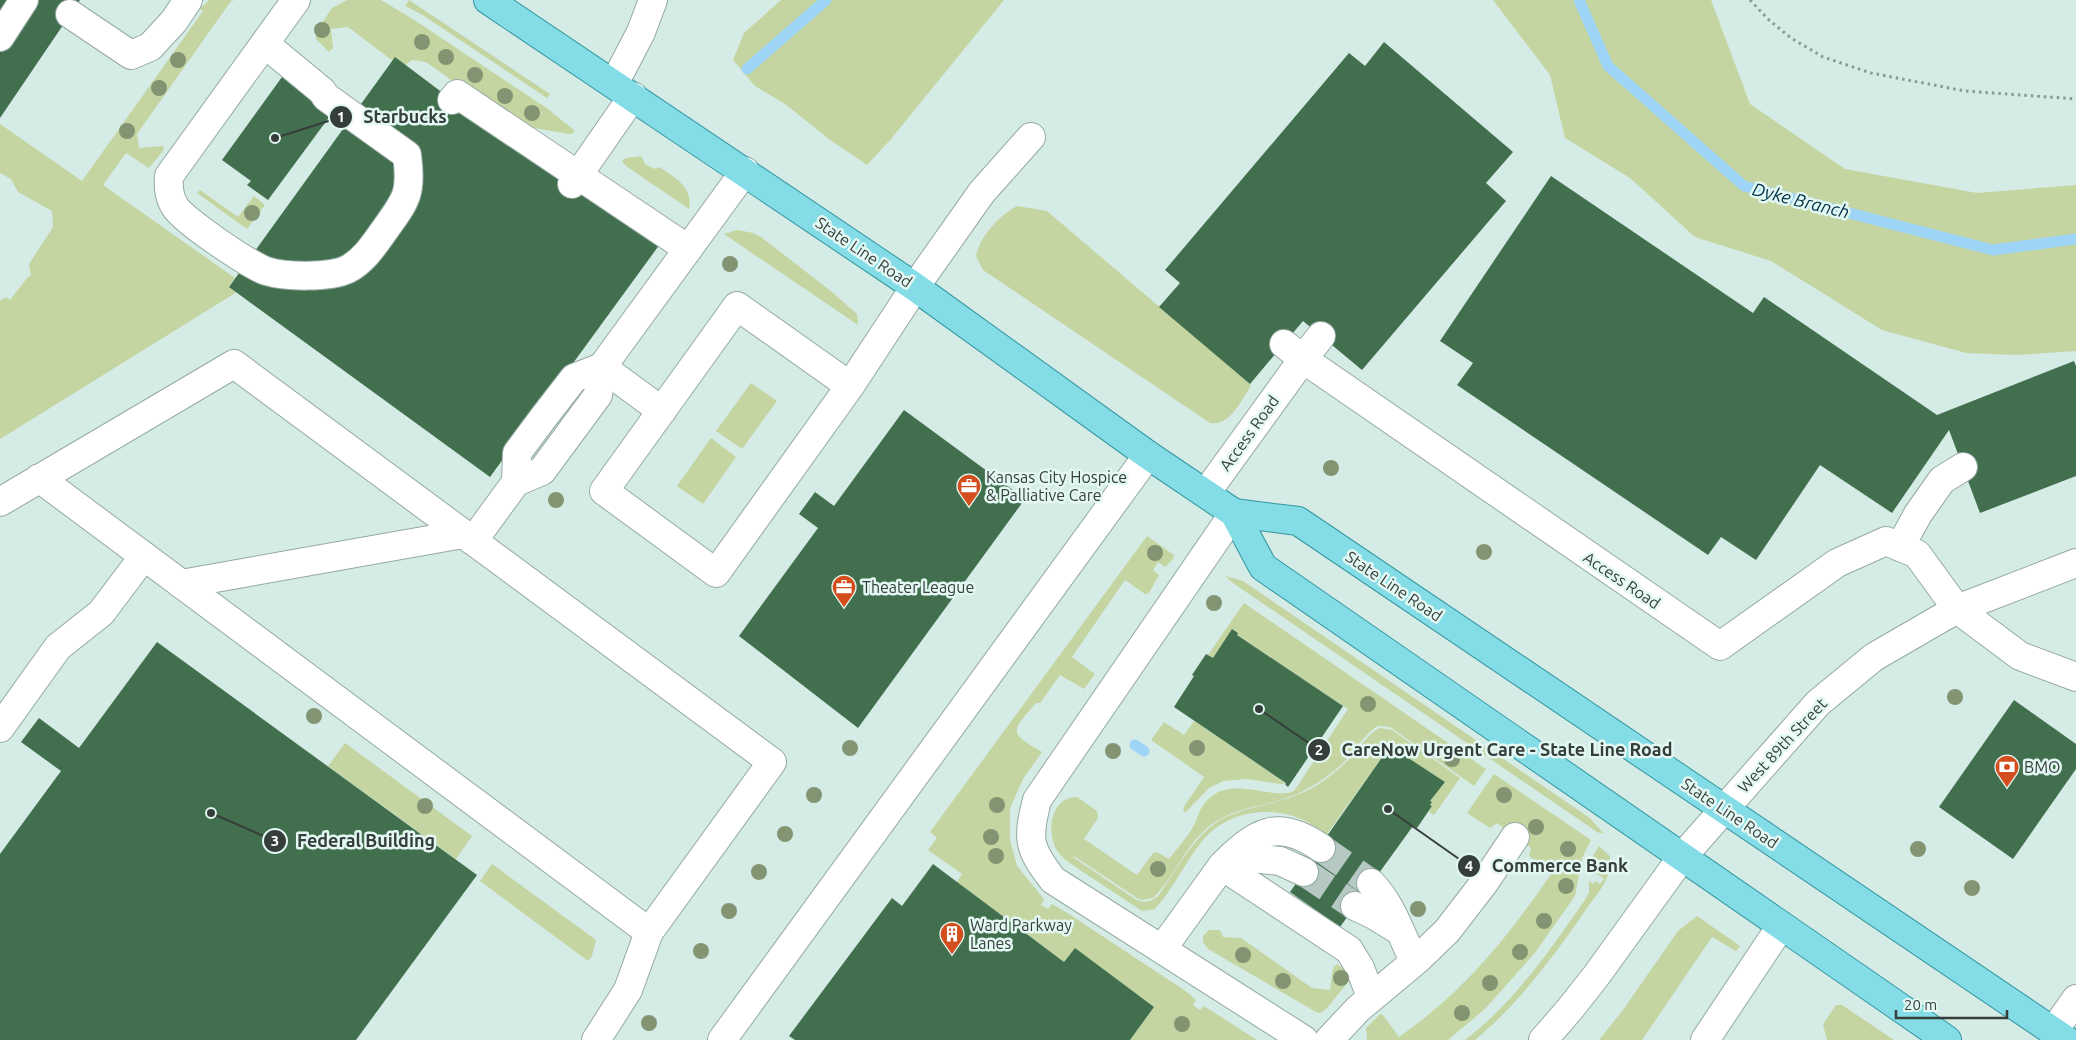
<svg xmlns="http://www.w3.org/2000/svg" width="2076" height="1040" viewBox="0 0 2076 1040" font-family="Ubuntu,sans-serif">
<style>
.green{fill:#c4d5a1}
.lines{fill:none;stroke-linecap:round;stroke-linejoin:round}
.stream{stroke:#9ed5f6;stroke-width:11}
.building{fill:#426f4d}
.minor-tunnel{stroke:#b5c8c3;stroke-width:28;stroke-dasharray:28 14;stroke-linecap:butt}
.minor-casing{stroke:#95a9a4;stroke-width:30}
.major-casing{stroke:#3396a0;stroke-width:30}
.path{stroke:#899995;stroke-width:3;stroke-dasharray:2.5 4;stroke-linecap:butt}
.minor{stroke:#fff;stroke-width:28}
.major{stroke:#84dde6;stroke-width:28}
.tree{fill:#829472}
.labels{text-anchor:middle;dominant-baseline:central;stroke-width:5;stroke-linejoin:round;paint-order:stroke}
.street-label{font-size:16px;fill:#363e3c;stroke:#e3f8f3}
.poi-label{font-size:16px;fill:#363e3c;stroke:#e3f8f3;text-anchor:start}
.water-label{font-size:18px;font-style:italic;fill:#033349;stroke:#e3f8f3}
.leader{fill:none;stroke:#363e3c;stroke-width:2}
.callout-dot{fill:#363e3c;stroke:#e3f8f3;stroke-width:2}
.mark-label{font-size:15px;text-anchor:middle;font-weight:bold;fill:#fff}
.callout-label{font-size:18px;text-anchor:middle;font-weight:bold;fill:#363e3c;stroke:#e3f8f3;stroke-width:5;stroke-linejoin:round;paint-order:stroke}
</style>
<rect width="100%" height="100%" fill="#d5ebe5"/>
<g class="green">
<path d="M209,0H235L231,1L137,134L139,148L162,146L164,147L163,151L149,168L126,153L103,185L235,278L229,286L237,292L0,439V301L6,297L10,300L28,277L31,276L29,264L53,227L52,211L18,192L11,179L0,173V124L82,181L203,11L198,8L203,6Z"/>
<path d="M347,0H381L416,21L548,109L575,131L572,134H569L529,127L474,96L426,62L412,60L405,65L393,61L348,27L331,29L333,48L329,52L316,39V32L332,8Z"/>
<path d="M409,0L550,94L547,98L421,14L405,6Z"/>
<path d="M781,0H1004L891,139L867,165L829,139L785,104L755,86L733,60L744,33Z"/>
<path d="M1493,0H1711L1750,104L1845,169L1977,193L2076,185V351L2017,355L1966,353L1882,330L1771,261L1695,237L1630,178L1565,138L1550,75Z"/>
<path d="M641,156L645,164L655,169L659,167C675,177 694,188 689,209L626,166L622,161L626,158Z"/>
<path d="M200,190L238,217L254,196L265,205L247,229L197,193Z"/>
<path d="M1017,206L1047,211L1250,384L1251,386C1241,400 1231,426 1210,423L983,270L976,256C980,236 1000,215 1017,206Z"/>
<path d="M737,230L753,233L761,237L832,292L857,314L858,325L724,234Z"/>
<path d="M751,383L777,401L742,449L716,431Z"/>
<path d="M711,438L736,457L703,504L677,486Z"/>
<path d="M1147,536L1174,555L1173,559L1165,567L1158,562L1153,570L1159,575L1149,593L1145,594L1125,580L1072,657L1095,674L1084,689L1060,675L1040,703H1036C1012,731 1007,732 1042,752L1023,779L1010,808V840L1017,866L1044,899L1041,905L1048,909L1052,904L1069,914L1187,992L1196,1000L1193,1005L1200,1010L1204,1006L1257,1040H1130L1154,1007L1075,949L1064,962L957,882L962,874L928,850L937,838L930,832Z"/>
<path d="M1225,576L1243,581L1590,818L1604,834L1597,832L1233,583Z"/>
<path d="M1244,603L1486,769L1474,786L1390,727L1378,726C1366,733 1359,745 1350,756C1337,770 1318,784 1301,792C1269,808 1235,804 1206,829C1184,848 1174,878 1153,898L1142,900L1137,898L1074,856L1073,857L1135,899C1145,904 1151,902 1159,895C1179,867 1198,826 1233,814C1265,802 1292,802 1322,782C1333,774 1344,765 1354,754C1362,745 1368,733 1380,728L1392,730L1460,778L1434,815L1429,812L1432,807L1430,805L1431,802L1430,801L1445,782L1390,746L1327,834C1319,829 1310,823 1301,819C1267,805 1227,812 1203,840C1185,862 1174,888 1155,909L1142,911L1068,862C1063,858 1058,853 1055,847C1047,827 1052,797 1077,797L1097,811L1098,818L1084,839L1137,875L1153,853L1157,852L1169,859C1178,847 1190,835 1196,821C1200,810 1202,804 1212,796C1238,777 1278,802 1295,790L1348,709L1237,635L1238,633L1233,630L1213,658L1208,655Z"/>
<path d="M1194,721L1286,783L1280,784L1247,779L1223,781L1209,788L1185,813L1183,808L1204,777L1151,740L1164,722L1184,735Z"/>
<path d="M345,743L472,836L456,859L328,766Z"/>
<path d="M1494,774L1591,840L1582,858L1575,896L1534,954L1485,1009L1448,1040H1367L1366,1028L1380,1014L1383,1015L1399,1037C1466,990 1506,939 1552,873L1529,856L1531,848L1497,823L1490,828L1467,813Z"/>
<path d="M1599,846L1610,856C1610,861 1610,867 1609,872C1605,887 1591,901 1583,914C1551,960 1518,1004 1475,1040H1465C1515,1002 1549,951 1585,900L1589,892V881L1593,884L1596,881L1600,884L1604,879L1589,868L1593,856Z"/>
<path d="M492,864L596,940L592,956L588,961L480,881Z"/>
<path d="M1697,916L1740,946L1736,951L1712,937L1642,1040H1599L1623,1010L1678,931Z"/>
<path d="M1209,930H1220L1223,937L1241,938L1312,988L1330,990L1333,968L1337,964L1347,971L1350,980L1326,1009L1320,1013L1316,1012L1208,949L1203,942V936Z"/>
<path d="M1836,1005H1842L1894,1040H1827L1823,1024Z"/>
</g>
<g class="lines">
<g class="stream">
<path d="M1579,0L1608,66L1744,186L1993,250L2076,239"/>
<path d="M747,69L826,0"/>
<path d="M1135,745L1144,751"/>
</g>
</g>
<g class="building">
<path d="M0,0H80L0,118Z"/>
<path d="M1384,42L1513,152L1486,183L1506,201L1362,370L1303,321L1250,384L1159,307L1180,283L1165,270L1349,53L1365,66Z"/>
<path d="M395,57L488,127L660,244L490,477L229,287Z"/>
<path d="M282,77L295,87L301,78L333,112L268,200L247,185L251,181L222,160Z"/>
<path d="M1551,176L1753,313L1764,297L1937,415L2074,361L2076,366V476L1980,513L1949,430L1892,513L1820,465L1756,560L1721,537L1708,555L1457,385L1473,363L1440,341Z"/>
<path d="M904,410L1025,499L858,728L739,636L818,528L799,514L815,492L834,506Z"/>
<path d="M1232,629L1238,633L1237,635L1343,706L1288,787L1285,784L1286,783L1174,707L1194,676L1192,675L1206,654L1213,658Z"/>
<path d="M157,642L477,875L356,1040H0V854L61,771L21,742L39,718L79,748Z"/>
<path d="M2014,700L2076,744V769L2013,859L1939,807Z"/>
<path d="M1390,746L1445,782L1430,801L1432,802L1430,805L1432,806L1417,828L1413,826L1340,927L1290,892L1329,837L1327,836Z"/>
<path d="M933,864L1064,962L1075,948L1154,1007L1130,1040H795L789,1036L892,898L902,906Z"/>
</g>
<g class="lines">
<g class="minor-tunnel">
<path d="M1321,848L1371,883"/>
<path d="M1304,872L1355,906"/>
</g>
<defs>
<g id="minor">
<path d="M70,14L131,55L150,47L174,21L188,0"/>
<path d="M0,37L24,0"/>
<path d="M265,44L322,91L326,97L407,155C412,192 407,199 386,228C375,243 365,260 348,269C330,278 285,277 266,271C250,265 180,219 174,205C169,196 168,186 169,176L296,0"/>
<path d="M614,84L641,32L653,0"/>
<path d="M452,100L457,94L688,249"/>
<path d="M572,184L633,96"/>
<path d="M1284,344L1303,359L1321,336"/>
<path d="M602,367L662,411"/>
<path d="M850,386L737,306L604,491L716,573L850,386L915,287L982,192L1031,137"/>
<path d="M516,482L517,453L543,418L574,378L602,367"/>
<path d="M1206,493L1303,359L1720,646L1837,563L1886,541L1917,554L1957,609L2020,656L2076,677"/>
<path d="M0,502L234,364L772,762L649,932L39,478"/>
<path d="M1234,513L1037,800C1027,839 1028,848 1053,880L1304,1040"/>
<path d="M473,541L516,482L542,471L598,395L602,367L745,171"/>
<path d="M1900,547L1918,514L1942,480L1963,467"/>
<path d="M181,584L463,534"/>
<path d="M0,728L58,647L101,613L144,556"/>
<path d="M1232,856L1280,861L1304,872"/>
<path d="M1222,866C1256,832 1277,817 1321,848"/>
<path d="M1371,883C1393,906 1400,933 1414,961"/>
<path d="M1355,906L1374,915L1400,931"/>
<path d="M1162,949L1222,866L1349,950L1360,968L1371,997"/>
<path d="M2053,1032L2076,999"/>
<path d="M596,1040L628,990L649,932"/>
<path d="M722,1040L1148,455"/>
<path d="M1329,1040L1358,1009L1418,959L1447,931L1484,883L1515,837"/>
<path d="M1543,1040L1570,1009L1596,976L1682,857L1818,703L1874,657L1957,609L2076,563"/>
<path d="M1705,1040L1781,926"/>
</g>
<g id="major">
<path d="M488,0L915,287L1148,455L1234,513L1263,567L1947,1040"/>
<path d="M1234,513L1298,521L2066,1040"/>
</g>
</defs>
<use href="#minor" class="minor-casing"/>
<use href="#major" class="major-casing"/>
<path class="path" d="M1750,0L1769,20L1791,38L1823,57L1871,73L1965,91L2076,99"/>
<use href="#minor" class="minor"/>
<use href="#major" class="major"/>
</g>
<g class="tree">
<circle cx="322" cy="30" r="8"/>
<circle cx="422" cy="42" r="8"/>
<circle cx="446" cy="57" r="8"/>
<circle cx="178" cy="60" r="8"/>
<circle cx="475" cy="75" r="8"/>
<circle cx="159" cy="88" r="8"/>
<circle cx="505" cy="96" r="8"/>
<circle cx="532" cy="113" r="8"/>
<circle cx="127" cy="131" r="8"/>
<circle cx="252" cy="213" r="8"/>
<circle cx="730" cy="264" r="8"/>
<circle cx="1331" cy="468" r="8"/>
<circle cx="556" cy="500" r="8"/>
<circle cx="1484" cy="552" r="8"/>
<circle cx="1155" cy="553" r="8"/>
<circle cx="1214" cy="603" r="8"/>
<circle cx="1955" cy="697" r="8"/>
<circle cx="1368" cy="704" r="8"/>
<circle cx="314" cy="716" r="8"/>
<circle cx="850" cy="748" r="8"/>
<circle cx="1197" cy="748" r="8"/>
<circle cx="1113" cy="751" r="8"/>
<circle cx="1452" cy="759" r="8"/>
<circle cx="814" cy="795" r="8"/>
<circle cx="1504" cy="795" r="8"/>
<circle cx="997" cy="805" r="8"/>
<circle cx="425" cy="806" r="8"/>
<circle cx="1536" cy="827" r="8"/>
<circle cx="785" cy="834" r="8"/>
<circle cx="991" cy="837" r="8"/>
<circle cx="1568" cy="849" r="8"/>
<circle cx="1918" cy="849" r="8"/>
<circle cx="996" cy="856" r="8"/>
<circle cx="1158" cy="869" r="8"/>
<circle cx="759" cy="872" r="8"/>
<circle cx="1566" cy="886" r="8"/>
<circle cx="1972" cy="888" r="8"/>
<circle cx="1418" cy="909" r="8"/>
<circle cx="729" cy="911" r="8"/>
<circle cx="1544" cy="921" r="8"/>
<circle cx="701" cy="951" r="8"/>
<circle cx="1520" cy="952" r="8"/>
<circle cx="1243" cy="955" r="8"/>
<circle cx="1341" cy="978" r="8"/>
<circle cx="1283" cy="981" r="8"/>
<circle cx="1490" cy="983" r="8"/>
<circle cx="1462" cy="1013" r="8"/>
<circle cx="649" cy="1023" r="8"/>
<circle cx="1182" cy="1024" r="8"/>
</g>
<defs>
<symbol id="office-pin" viewBox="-11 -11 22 30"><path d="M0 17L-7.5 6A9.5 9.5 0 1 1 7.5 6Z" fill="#d44d1c" stroke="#e3f8f3"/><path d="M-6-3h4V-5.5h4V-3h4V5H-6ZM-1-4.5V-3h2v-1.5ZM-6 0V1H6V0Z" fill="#fff"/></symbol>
<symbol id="bank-pin" viewBox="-11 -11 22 30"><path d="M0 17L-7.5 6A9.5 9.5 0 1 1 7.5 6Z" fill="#d44d1c" stroke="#e3f8f3"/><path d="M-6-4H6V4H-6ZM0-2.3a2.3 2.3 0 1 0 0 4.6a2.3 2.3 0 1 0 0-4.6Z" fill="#fff"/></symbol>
<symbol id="building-pin" viewBox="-11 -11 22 30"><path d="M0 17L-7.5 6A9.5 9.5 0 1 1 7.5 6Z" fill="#d44d1c" stroke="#e3f8f3"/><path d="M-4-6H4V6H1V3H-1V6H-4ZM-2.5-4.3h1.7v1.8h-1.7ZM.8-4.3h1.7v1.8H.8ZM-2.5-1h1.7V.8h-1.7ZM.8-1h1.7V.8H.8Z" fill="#fff"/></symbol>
</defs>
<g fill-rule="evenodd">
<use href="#office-pin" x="955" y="472" width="28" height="38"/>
<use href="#office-pin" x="830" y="573" width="28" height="38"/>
<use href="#bank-pin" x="1993" y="753" width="28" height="38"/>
<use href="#building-pin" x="938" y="920" width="28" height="38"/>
</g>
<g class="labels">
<g class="street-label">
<text transform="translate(864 252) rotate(34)">State Line Road</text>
<text transform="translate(1249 433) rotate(-54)">Access Road</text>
<text transform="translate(1622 580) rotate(34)">Access Road</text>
<text transform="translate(1394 586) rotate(34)">State Line Road</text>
<text transform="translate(1782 745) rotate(-47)">West 89th Street</text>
<text transform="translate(1730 813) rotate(34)">State Line Road</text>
</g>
<g class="poi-label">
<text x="986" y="477">Kansas City Hospice<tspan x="986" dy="18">&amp; Palliative Care</tspan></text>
<text x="862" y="587">Theater League</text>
<text x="2024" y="767">BMO</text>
<text x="970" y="925">Ward Parkway<tspan x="970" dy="18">Lanes</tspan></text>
</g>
<g class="water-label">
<text transform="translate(1801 200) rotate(14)">Dyke Branch</text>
</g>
</g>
<path class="leader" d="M275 138L341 117M1259 709L1319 750M211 813L275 841M1388 809L1469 866"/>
<g class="callout-dot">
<circle cx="275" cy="138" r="5"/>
<circle cx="1259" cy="709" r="5"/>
<circle cx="211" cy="813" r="5"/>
<circle cx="1388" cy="809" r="5"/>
<circle cx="341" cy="117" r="12"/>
<circle cx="1319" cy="750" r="12"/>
<circle cx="275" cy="841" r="12"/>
<circle cx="1469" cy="866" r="12"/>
</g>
<g class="mark-label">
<text x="341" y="122">1</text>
<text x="1319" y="755">2</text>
<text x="275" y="846">3</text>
<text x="1469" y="871">4</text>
</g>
<g class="callout-label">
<text x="405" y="123">Starbucks</text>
<text x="1507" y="756">CareNow Urgent Care - State Line Road</text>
<text x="366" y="847">Federal Building</text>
<text x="1560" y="872">Commerce Bank</text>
</g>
<path d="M1896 1010v8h111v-8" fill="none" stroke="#363e3c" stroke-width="2.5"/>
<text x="1904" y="1010" font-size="15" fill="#363e3c" stroke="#e3f8f3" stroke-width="4" paint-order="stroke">20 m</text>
</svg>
